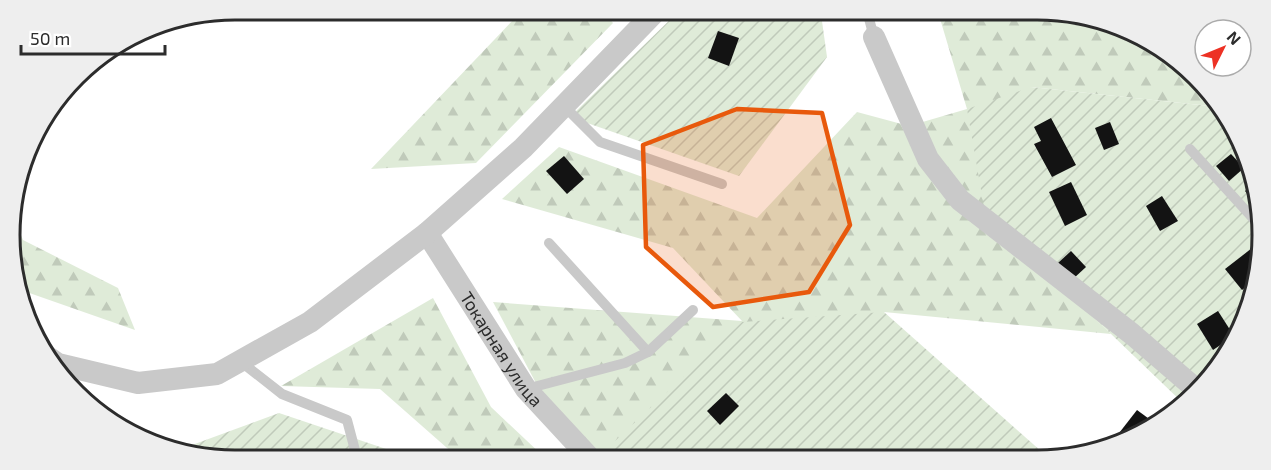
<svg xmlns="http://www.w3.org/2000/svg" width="1271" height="470" viewBox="0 0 1271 470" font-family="'Exo 2',sans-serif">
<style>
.forest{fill:url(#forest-firs)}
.garden{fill:url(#garden-furrows)}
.building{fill:#131313}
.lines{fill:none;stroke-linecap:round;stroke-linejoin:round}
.lane{stroke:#c9c9c9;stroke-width:10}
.street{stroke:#c9c9c9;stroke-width:22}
.marked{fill:#e8590c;fill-opacity:0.2;stroke:#e8590c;stroke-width:4.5;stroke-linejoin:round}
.labels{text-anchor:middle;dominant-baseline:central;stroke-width:6;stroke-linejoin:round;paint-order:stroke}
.street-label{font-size:18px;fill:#2c2c2c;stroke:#fff}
.rim{fill:none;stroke:#2c2c2c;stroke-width:3}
</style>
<defs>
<pattern id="forest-firs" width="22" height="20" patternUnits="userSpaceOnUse" patternTransform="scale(1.5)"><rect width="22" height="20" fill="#dfebd8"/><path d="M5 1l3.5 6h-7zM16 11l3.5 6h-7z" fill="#c0caba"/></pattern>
<pattern id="garden-furrows" width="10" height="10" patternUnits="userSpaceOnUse" patternTransform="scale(1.5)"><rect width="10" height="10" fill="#dfebd8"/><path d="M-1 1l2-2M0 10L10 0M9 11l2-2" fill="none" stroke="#c0caba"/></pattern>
</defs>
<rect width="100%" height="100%" fill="#fff"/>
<g class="forest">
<path d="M507,11L604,12L613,23L476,163L371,169L513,20Z"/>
<path d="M937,15L1095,17L1174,56L1219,107L1031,87L985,213L1111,334L884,312L599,456L538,387L493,302L742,321L673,248L502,199L559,147L757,218L857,112L909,126L967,109L941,22Z"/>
<path d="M11,213L23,240L118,288L135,330L18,289L13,279Z"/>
<path d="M433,298L491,407L543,456L455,455L380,389L281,386Z"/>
</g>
<g class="garden">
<path d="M677,13L821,14L827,57L739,176L570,117Z"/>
<path d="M1031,87L1219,107L1232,122L1260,206L1254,294L1232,348L1185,405L985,213L967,109Z"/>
<path d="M884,312L1050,459L599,456L742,322Z"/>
<path d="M279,413L404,455L176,453L173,452Z"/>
</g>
<g class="building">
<path d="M718,31L739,38L729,66L708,58Z"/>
<path d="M1051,118L1076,165L1052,177L1034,144L1041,141L1034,127Z"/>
<path d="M1110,122L1119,144L1104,150L1095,128Z"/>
<path d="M1231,154L1244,168L1229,181L1216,166Z"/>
<path d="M564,156L584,179L567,194L546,171Z"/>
<path d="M1071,182L1087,215L1065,226L1049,192Z"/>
<path d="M1253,184L1258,199L1254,202L1245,191Z"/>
<path d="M1162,196L1178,221L1160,231L1146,206Z"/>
<path d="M1256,245L1255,280L1242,290L1225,269Z"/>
<path d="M1071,251L1086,267L1073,279L1058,263Z"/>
<path d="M1218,311L1234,336L1213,350L1197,324Z"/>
<path d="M726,393L739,406L720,425L707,411Z"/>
<path d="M1137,410L1156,424L1136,438L1109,446Z"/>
</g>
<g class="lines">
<g class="lane">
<path d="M868,15L874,37"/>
<path d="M1060,16L1105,22"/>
<path d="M564,106L600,142L722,184"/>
<path d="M1190,149L1259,225"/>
<path d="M549,243L648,352"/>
<path d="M240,361L282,394L347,420L356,454"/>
<path d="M526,389L625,363L648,352L693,310"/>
</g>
<g class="street">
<path d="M874,37L928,159L960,200L1132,334L1197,390"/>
<path id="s1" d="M427,233L526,389L588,456"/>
<path d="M45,355L58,364L138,383L217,374L310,322L427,233L523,148L654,13"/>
</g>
</g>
<path class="marked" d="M737,109L822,113L850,225L809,292L713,307L646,247L643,145Z"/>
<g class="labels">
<g class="street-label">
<text stroke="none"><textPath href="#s1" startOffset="138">Токарная улица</textPath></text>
</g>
</g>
<path d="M0 0H1271V470H0ZM235 20H1037A215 215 0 0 1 1252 235V235A215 215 0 0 1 1037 450H235A215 215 0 0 1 20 235V235A215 215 0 0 1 235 20Z" fill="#eee" fill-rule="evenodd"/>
<path class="rim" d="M235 20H1037A215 215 0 0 1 1252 235V235A215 215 0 0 1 1037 450H235A215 215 0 0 1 20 235V235A215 215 0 0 1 235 20Z"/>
<g transform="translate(1223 48) rotate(47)"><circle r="28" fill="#ffffff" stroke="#ababab" stroke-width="1.5"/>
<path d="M0-4.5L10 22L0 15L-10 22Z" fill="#ed3124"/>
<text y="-9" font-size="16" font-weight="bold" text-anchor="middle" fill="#2c2c2c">N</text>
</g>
<path d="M21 45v9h144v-9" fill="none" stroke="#2c2c2c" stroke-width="3"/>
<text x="30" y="45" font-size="18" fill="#2c2c2c" stroke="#ffffff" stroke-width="4.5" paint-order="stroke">50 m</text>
</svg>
